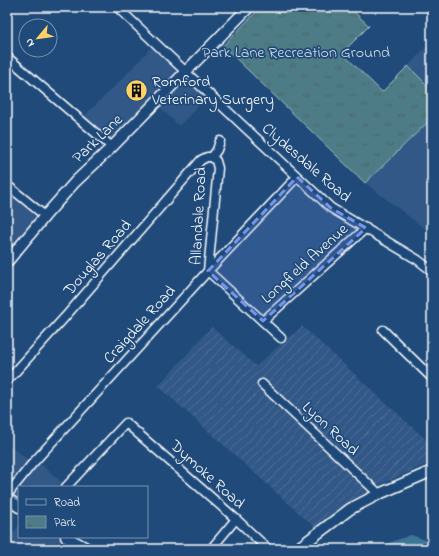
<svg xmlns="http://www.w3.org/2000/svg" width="439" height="556" viewBox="0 0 439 556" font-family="'Indie Flower',sans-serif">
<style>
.built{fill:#315887}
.industrial{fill:url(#industrial-furrows)}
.park{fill:url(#park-tufts);stroke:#a6bec2}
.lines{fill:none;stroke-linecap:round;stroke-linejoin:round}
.river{stroke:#3e7798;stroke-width:12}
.minor-casing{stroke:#fff;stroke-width:11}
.tertiary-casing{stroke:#fff;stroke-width:13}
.minor{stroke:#1f4a7a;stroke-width:8}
.tertiary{stroke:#1f4a7a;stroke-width:10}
.marked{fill:#7795e8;fill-opacity:0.2;stroke:#7795e8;stroke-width:3;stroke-dasharray:8 5;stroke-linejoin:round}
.labels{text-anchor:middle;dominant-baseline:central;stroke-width:3.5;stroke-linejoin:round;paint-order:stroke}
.park-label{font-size:16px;fill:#d2dee1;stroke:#1f4a7a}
.poi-label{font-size:16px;fill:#fff;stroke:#1f4a7a;text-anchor:start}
.street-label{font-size:16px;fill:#fff;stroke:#1f4a7a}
</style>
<defs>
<pattern id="industrial-furrows" width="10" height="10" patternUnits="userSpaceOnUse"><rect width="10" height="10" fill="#315887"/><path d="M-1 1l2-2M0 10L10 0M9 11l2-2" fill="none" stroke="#507199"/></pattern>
<pattern id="park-tufts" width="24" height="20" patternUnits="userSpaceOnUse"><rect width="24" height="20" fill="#4d7c86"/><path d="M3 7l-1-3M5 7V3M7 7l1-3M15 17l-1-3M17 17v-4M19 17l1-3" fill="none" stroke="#4c6469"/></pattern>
</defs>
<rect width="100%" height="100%" fill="#1f4a7a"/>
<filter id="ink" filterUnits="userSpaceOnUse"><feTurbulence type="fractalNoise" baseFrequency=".025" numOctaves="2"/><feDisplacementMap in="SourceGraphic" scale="8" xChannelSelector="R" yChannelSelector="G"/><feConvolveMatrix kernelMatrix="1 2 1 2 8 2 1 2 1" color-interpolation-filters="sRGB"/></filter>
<g filter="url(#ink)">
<g class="built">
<path d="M432,41V90L408,66Z"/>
<path d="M155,43L209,95L179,126L156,103L112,147L80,120L122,79Z"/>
<path d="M432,118V234L365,183Z"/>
<path d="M7,193L38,218L7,255Z"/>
<path d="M7,443L27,459L42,465L67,487H19V507L7,498Z"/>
<path d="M19,525V537H65L58,549H7V543Z"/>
</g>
<path class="industrial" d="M302,326L432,445V462L381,484L319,531L158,386L212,327L256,366Z"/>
<path class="park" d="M261,7H349L369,26L342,53L382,92L408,66L432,90V118L365,183L223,46Z"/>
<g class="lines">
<path class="river" d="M390,549L411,541L427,547L430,549"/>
<defs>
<g id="minor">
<path d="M117,7L186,72"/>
<path d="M7,57L112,147"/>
<path d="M191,77L331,208L418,260L432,271"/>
<path d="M212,157L216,161L218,168L208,271L281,338"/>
<path d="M212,157L217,150L220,141"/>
<path d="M7,185L45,216"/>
<path d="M263,321L366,228"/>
<path d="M383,330L432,378"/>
<path d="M7,381L65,317L201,160L207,157H212"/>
<path d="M262,384L379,494"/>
<path d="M66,487L126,423L236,519L268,549"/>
<path d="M7,495L32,464L208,271L297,177"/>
<path d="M211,549L236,519"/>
</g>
<g id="tertiary">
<path d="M7,262L45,216L75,182L112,147L249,7"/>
<path d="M7,498L19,507"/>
<path d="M66,537L88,549"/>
<path d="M297,549L350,509L379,494L432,471"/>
</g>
</defs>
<use href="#minor" class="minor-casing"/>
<use href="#tertiary" class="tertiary-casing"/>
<use href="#minor" class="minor"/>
<use href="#tertiary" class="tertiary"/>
</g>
</g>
<path class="marked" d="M297,177L331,208L366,228L263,321L208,271Z"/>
<defs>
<symbol id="building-disc" viewBox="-11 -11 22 22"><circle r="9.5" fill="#ffd166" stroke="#1f4a7a"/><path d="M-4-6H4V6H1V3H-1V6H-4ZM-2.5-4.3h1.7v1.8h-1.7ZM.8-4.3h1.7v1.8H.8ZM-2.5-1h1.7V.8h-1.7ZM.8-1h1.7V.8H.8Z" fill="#111"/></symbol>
</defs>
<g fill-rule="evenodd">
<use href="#building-disc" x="124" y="78" width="25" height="25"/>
</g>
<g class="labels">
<g class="park-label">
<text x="296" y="53">Park Lane Recreation Ground</text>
</g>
<g class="poi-label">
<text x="152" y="82">Romford<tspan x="152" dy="18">Veterinary Surgery</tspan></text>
</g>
<g class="street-label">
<text transform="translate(98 139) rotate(-44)">Park Lane</text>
<text transform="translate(306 163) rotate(41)">Clydesdale Road</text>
<text transform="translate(199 216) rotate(-87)">Allandale Road</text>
<text transform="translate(98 258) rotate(-49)">Douglas Road</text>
<text transform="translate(305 264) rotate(-42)">Longfield Avenue</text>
<text transform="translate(140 325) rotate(-48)">Craigdale Road</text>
<text transform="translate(330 429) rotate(43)">Lyon Road</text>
<text transform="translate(207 475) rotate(42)">Dymoke Road</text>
</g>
</g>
<rect width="439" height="556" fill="none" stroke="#1f4a7a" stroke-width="24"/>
<rect x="12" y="12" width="415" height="532" fill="none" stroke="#fff" stroke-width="1.5" filter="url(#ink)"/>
<rect x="18" y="486" width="130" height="52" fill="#1f4a7a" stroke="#7992af"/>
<rect x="26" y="499" width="20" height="6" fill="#1f4a7a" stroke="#7992af"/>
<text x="54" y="506" font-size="12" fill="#ffffff">Road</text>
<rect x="26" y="516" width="20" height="12" fill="url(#park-tufts)" stroke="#7992af"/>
<text x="54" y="526" font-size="12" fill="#ffffff">Park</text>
<g transform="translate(38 38) rotate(241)"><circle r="19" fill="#1f4a7a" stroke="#7992af"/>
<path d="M0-3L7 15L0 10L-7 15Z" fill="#ffd166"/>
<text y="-6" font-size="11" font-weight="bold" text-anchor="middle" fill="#ffffff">N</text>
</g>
</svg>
